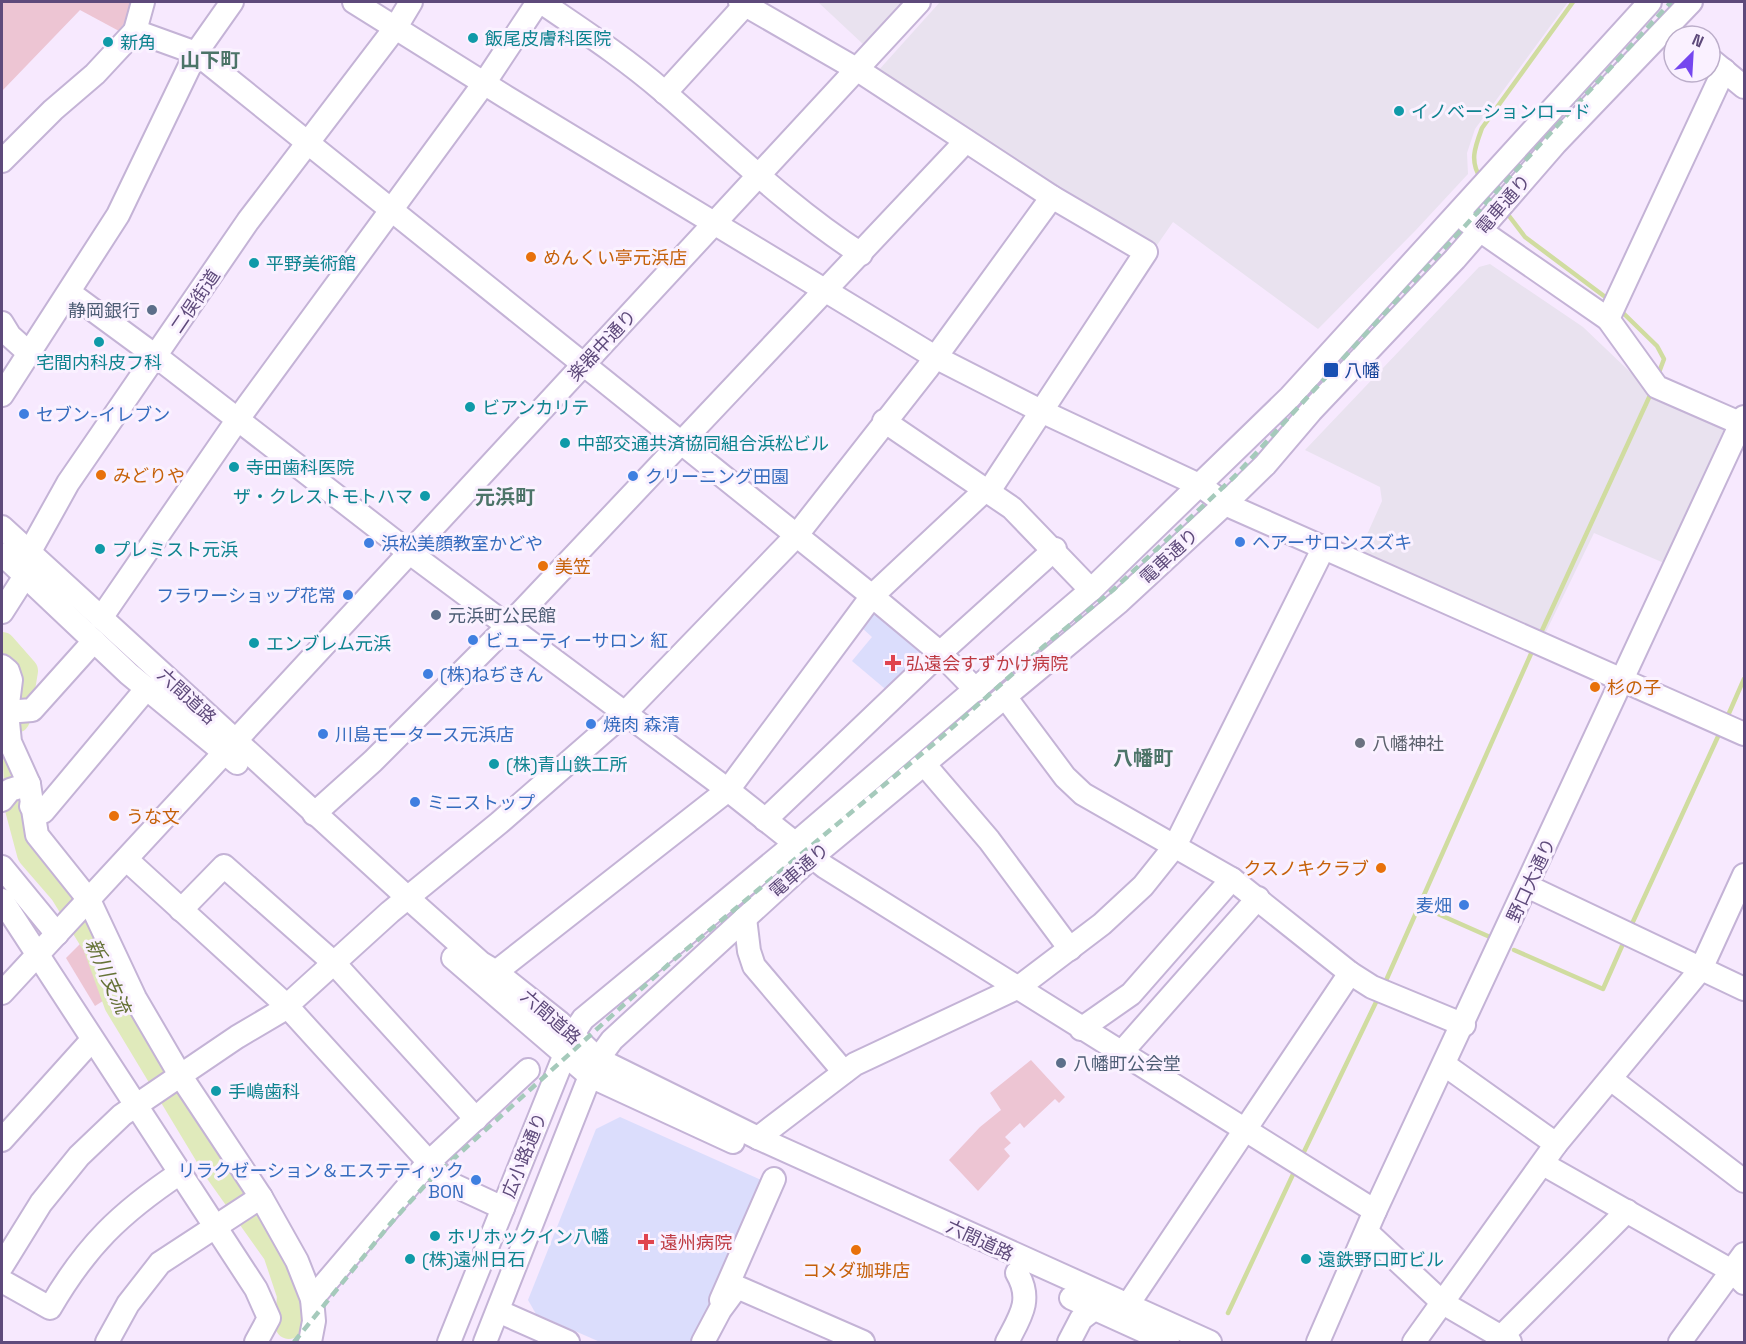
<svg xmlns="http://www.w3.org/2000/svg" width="1746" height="1344" viewBox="0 0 1746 1344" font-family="'Space Grotesk','Noto Sans JP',sans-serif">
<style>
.industrial{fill:#e9e2ef}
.medical{fill:#dbddfc}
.green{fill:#edc5d3}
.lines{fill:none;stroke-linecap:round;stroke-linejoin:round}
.stream{stroke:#d0dca0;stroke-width:4.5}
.river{stroke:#e0eabb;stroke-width:28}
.minor-casing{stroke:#c4b3d6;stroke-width:26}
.minor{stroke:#fff;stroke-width:22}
.rail{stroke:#a5cabb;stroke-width:4.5;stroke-dasharray:9 6;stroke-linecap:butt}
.culture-dot{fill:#0f9aa8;stroke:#faf1ff;stroke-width:2}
.food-dot{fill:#e8710a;stroke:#faf1ff;stroke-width:2}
.service-dot{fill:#5c6f8a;stroke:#faf1ff;stroke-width:2}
.transit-dot{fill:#1a4fb4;stroke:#faf1ff;stroke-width:2}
.shop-dot{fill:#3f7fe0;stroke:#faf1ff;stroke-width:2}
.health-dot{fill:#e0444e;stroke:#faf1ff;stroke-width:2}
.worship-dot{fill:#6b7280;stroke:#faf1ff;stroke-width:2}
.labels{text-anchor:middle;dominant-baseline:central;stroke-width:6;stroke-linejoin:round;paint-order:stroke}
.culture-label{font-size:18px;fill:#0d838f;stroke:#faf1ff;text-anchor:start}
.street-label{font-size:18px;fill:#5e4a7b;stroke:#faf1ff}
.food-label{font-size:18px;fill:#c56008;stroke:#faf1ff;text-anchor:start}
.service-label{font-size:18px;fill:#4e5e75;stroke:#faf1ff;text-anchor:start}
.transit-label{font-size:18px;fill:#164399;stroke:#faf1ff;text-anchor:start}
.shop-label{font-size:18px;fill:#366cbe;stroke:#faf1ff;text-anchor:start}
.health-label{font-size:18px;fill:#be3a42;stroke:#faf1ff;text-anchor:start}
.worship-label{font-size:18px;fill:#5b616d;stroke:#faf1ff;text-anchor:start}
.neighbourhood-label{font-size:20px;font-weight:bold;fill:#4c7468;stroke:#faf1ff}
.water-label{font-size:20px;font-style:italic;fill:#657236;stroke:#faf1ff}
</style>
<rect width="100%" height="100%" fill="#f7e9fe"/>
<g class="industrial">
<path d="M818,2H903L864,45Z"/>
<path d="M940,2H1568L1475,129L1467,153L1468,174L1415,231L1318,329L1173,222L1155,248L877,72Z"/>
<path d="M1490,264L1583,327L1649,390L1725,427L1664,563L1594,533L1542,640L1357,557L1382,501L1380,487L1305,450L1479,267Z"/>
</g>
<g class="medical">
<path d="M873,611L927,655L890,693L852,661L872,637L861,627Z"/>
<path d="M620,1117L768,1183L694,1342H600L536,1314L528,1300L596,1129Z"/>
</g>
<g class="green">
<path d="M2,2H130L129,16L119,31L80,10L2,91Z"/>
<path d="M83,941L109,997L95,1006L66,958Z"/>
<path d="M1031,1060L1065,1097L1059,1103L1055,1099L1024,1128L1020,1123L1005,1137L1011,1143L1004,1149L1010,1156L978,1191L949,1160L980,1127L1001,1110L990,1093Z"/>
</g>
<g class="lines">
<g class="stream">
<path d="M1481,179C1469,161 1475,147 1482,128L1573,2"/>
<path d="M1506,212L1525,237L1608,299"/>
<path d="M1619,309L1657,346L1664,359L1658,375"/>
<path d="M1539,637L1652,391"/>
<path d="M1726,720L1744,679"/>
<path d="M1429,910L1490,937"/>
<path d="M1631,926L1721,730"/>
<path d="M1514,950L1603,989L1622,946"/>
<path d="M1384,985L1534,647"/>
<path d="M1301,1158L1378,998"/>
<path d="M1228,1313L1296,1168"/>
</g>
<g class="river">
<path d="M2,646L24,671L16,719"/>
<path d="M17,762L19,809L31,854L63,891L97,946L118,1004L218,1170L277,1253L291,1295L289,1325"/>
</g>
<defs>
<g id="minor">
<path d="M354,2L506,97L935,357L1041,411L1201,486L1225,504L1744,734"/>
<path d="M541,2C582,30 625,58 663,91C727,146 789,208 861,254"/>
<path d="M135,31L143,2"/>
<path d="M1710,59L1744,87"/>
<path d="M665,93L745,5"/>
<path d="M2,161L53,110L95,74L135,31L196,53L872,596L938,651L976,690"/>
<path d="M1468,222L1608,319L1657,387L1744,425"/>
<path d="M70,293L157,357L410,553L728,790L825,867L1375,1211"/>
<path d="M1608,319L1724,70"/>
<path d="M2,323L10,336L30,354"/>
<path d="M2,395L118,215L196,53L232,2"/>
<path d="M884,421L1012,508L1091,590"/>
<path d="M2,527L408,898L481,963L496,972L559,1022L598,1059L758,1138L1210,1342"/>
<path d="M2,554L129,674L237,763"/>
<path d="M2,612L25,576L29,553L68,483L248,221L396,27L411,2"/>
<path d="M101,618L238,419L485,82L538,2"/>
<path d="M2,666L8,671L11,680L7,712L10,742L29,784L37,835L89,900L135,998L180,1075L261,1197L297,1261L312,1299L314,1321L310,1342"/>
<path d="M1006,698L1065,777L1083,794L1232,879L1350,973L1372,987L1464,1025"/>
<path d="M7,712L32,710L94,641"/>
<path d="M925,765L989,840L1070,949"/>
<path d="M2,800L10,790L29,784"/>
<path d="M31,806L43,812L147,688"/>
<path d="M314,814L373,761L509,625L966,141"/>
<path d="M765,820L940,653L1055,549"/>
<path d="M127,860L286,1005L447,1182L503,1208"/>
<path d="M2,867L57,934"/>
<path d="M1529,887L1744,989"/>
<path d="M2,900L256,1289L269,1318L256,1342"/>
<path d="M181,910L224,866L334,963L476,1119"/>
<path d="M745,918L749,951L754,966L844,1072"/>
<path d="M453,958L590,1076L733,1142"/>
<path d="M496,972L728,790L872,596L980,495L989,491L1146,252L1052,197L858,70L740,2"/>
<path d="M2,993L919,2"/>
<path d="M1081,1029L1131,994L1232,879"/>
<path d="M1121,1053L1258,898"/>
<path d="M1445,1065L1556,1144"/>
<path d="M1612,1080L1744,1181"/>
<path d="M758,1138L855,1064L1019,987L1102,924L1143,886L1175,846L1323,549"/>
<path d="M2,1140L92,1040"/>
<path d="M1543,1164L1732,1271L1744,1283"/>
<path d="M1368,1233L1443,1303L1510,1342"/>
<path d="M2,1266L41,1203L79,1156L122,1115L237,1037L281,1011L390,912L499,823L625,713L796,536L927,369L1052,197"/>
<path d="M2,1281L50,1308C86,1246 120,1213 180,1173"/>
<path d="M1071,1298L1168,1342"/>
<path d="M312,1299L428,1163L528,1070"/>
<path d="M721,1300L774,1179"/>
<path d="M1127,1306L1350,973"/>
<path d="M498,1311L568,1342"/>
<path d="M1501,1337L1627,1211"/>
<path d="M107,1342L128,1304L160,1263L261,1197"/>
<path d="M449,1342L573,1034L583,1019L796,843L1091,590L1290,397L1650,2"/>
<path d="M485,1342L590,1076L598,1059L612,1040L812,857L1119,602L1225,504L1265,465L1311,411L1455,259L1555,144L1691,2"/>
<path d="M703,1342L720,1310L737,1287L863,1342"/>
<path d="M1007,1342C1020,1317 1033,1300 1017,1273"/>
<path d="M1069,1342L1081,1319L1094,1309"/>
<path d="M1318,1342L1375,1211L1744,417"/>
<path d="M1414,1342L1556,1144L1701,969L1744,875"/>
<path d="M1680,1342L1744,1254"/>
</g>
</defs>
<use href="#minor" class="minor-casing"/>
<use href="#minor" class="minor"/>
<path class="rail" d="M294,1342L391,1223L428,1182L670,963L936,742L1044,646L1113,590L1235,476L1671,2"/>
</g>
<g class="culture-dot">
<circle cx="473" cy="38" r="6"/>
<circle cx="108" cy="42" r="6"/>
<circle cx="1399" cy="111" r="6"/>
<circle cx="254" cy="263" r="6"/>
<circle cx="99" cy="342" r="6"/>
<circle cx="470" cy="407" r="6"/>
<circle cx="565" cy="443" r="6"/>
<circle cx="234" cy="467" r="6"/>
<circle cx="425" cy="496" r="6"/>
<circle cx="100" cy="549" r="6"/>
<circle cx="254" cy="643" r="6"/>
<circle cx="494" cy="764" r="6"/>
<circle cx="216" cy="1091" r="6"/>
<circle cx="435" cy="1236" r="6"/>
<circle cx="410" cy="1259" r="6"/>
<circle cx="1306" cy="1259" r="6"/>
</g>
<g class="food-dot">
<circle cx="531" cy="257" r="6"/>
<circle cx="101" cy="475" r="6"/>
<circle cx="543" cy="566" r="6"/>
<circle cx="1595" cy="687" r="6"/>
<circle cx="114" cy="816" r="6"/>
<circle cx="1381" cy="868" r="6"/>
<circle cx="856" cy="1250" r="6"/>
</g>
<g class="service-dot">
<circle cx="152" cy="310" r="6"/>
<circle cx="436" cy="615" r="6"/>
<circle cx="1061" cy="1063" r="6"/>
</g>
<rect class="transit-dot" x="1323" y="362" width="16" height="16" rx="3"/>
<g class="shop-dot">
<circle cx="24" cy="414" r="6"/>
<circle cx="633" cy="476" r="6"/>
<circle cx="1240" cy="542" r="6"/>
<circle cx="369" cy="543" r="6"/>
<circle cx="348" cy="595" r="6"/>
<circle cx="473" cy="640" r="6"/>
<circle cx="428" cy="674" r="6"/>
<circle cx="591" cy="724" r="6"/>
<circle cx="323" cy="734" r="6"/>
<circle cx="415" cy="802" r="6"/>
<circle cx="1464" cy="905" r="6"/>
<circle cx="476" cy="1180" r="6"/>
</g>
<g class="health-dot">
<path d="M890 654h6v6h6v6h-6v6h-6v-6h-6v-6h6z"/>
<path d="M643 1233h6v6h6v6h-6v6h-6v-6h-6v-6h6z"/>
</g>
<circle class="worship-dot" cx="1360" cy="743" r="6"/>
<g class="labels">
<g class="culture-label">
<text x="485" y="38">飯尾皮膚科医院</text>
<text x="120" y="42">新角</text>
<text x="1411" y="111">イノベーションロード</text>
<text x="266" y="263">平野美術館</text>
<text x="99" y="362" text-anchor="middle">宅間内科皮フ科</text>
<text x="482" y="407">ビアンカリテ</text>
<text x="577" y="443">中部交通共済協同組合浜松ビル</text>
<text x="246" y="467">寺田歯科医院</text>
<text x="413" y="496" text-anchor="end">ザ・クレストモトハマ</text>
<text x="112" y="549">プレミスト元浜</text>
<text x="266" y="643">エンブレム元浜</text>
<text x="506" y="764">(株)青山鉄工所</text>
<text x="228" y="1091">手嶋歯科</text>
<text x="447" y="1236">ホリホックイン八幡</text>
<text x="422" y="1259">(株)遠州日石</text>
<text x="1318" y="1259">遠鉄野口町ビル</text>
</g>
<g class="street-label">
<text transform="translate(1503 204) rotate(-49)">電車通り</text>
<text transform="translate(195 301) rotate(-56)">二俣街道</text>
<text transform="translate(602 345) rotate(-47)">楽器中通り</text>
<text transform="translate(1169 556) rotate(-43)">電車通り</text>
<text transform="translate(187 696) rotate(43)">六間道路</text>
<text transform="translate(799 870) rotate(-41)">電車通り</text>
<text transform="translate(1531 880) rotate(-65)">野口大通り</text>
<text transform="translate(551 1017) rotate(41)">六間道路</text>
<text transform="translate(524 1155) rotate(-68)">広小路通り</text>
<text transform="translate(980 1240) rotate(25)">六間道路</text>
</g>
<g class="food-label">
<text x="543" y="257">めんくい亭元浜店</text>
<text x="113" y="475">みどりや</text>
<text x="555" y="566">美笠</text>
<text x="1607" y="687">杉の子</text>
<text x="126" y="816">うな文</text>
<text x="1369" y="868" text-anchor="end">クスノキクラブ</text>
<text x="856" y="1270" text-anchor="middle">コメダ珈琲店</text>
</g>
<g class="service-label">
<text x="140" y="310" text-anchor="end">静岡銀行</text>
<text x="448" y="615">元浜町公民館</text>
<text x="1073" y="1063">八幡町公会堂</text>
</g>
<g class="transit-label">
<text x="1344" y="370">八幡</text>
</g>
<g class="shop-label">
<text x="36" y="414">セブン-イレブン</text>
<text x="645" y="476">クリーニング田園</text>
<text x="1252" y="542">ヘアーサロンスズキ</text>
<text x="381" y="543">浜松美顔教室かどや</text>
<text x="336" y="595" text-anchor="end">フラワーショップ花常</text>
<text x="485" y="640">ビューティーサロン 紅</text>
<text x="440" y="674">(株)ねぢきん</text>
<text x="603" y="724">焼肉 森清</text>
<text x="335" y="734">川島モータース元浜店</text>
<text x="427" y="802">ミニストップ</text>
<text x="1452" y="905" text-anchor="end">麦畑</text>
<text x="464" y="1170" text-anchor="end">リラクゼーション＆エステティック<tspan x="464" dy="21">BON</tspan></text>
</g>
<g class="health-label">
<text x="906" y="663">弘遠会すずかけ病院</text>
<text x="660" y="1242">遠州病院</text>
</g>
<g class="worship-label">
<text x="1372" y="743">八幡神社</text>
</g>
<g class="neighbourhood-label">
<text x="210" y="60">山下町</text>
<text x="505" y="497">元浜町</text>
<text x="1143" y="758">八幡町</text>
</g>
<g class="water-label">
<text transform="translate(108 976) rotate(66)">新川支流</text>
</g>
</g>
<rect width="1746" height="1344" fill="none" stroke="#5e4a7b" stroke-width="6"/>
<g transform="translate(1692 54) rotate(24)"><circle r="28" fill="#faf1ff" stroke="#bcaeca" stroke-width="1.5"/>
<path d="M0-4.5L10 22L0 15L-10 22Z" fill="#7546ef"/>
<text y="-9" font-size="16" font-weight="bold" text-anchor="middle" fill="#5e4a7b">N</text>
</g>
</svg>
